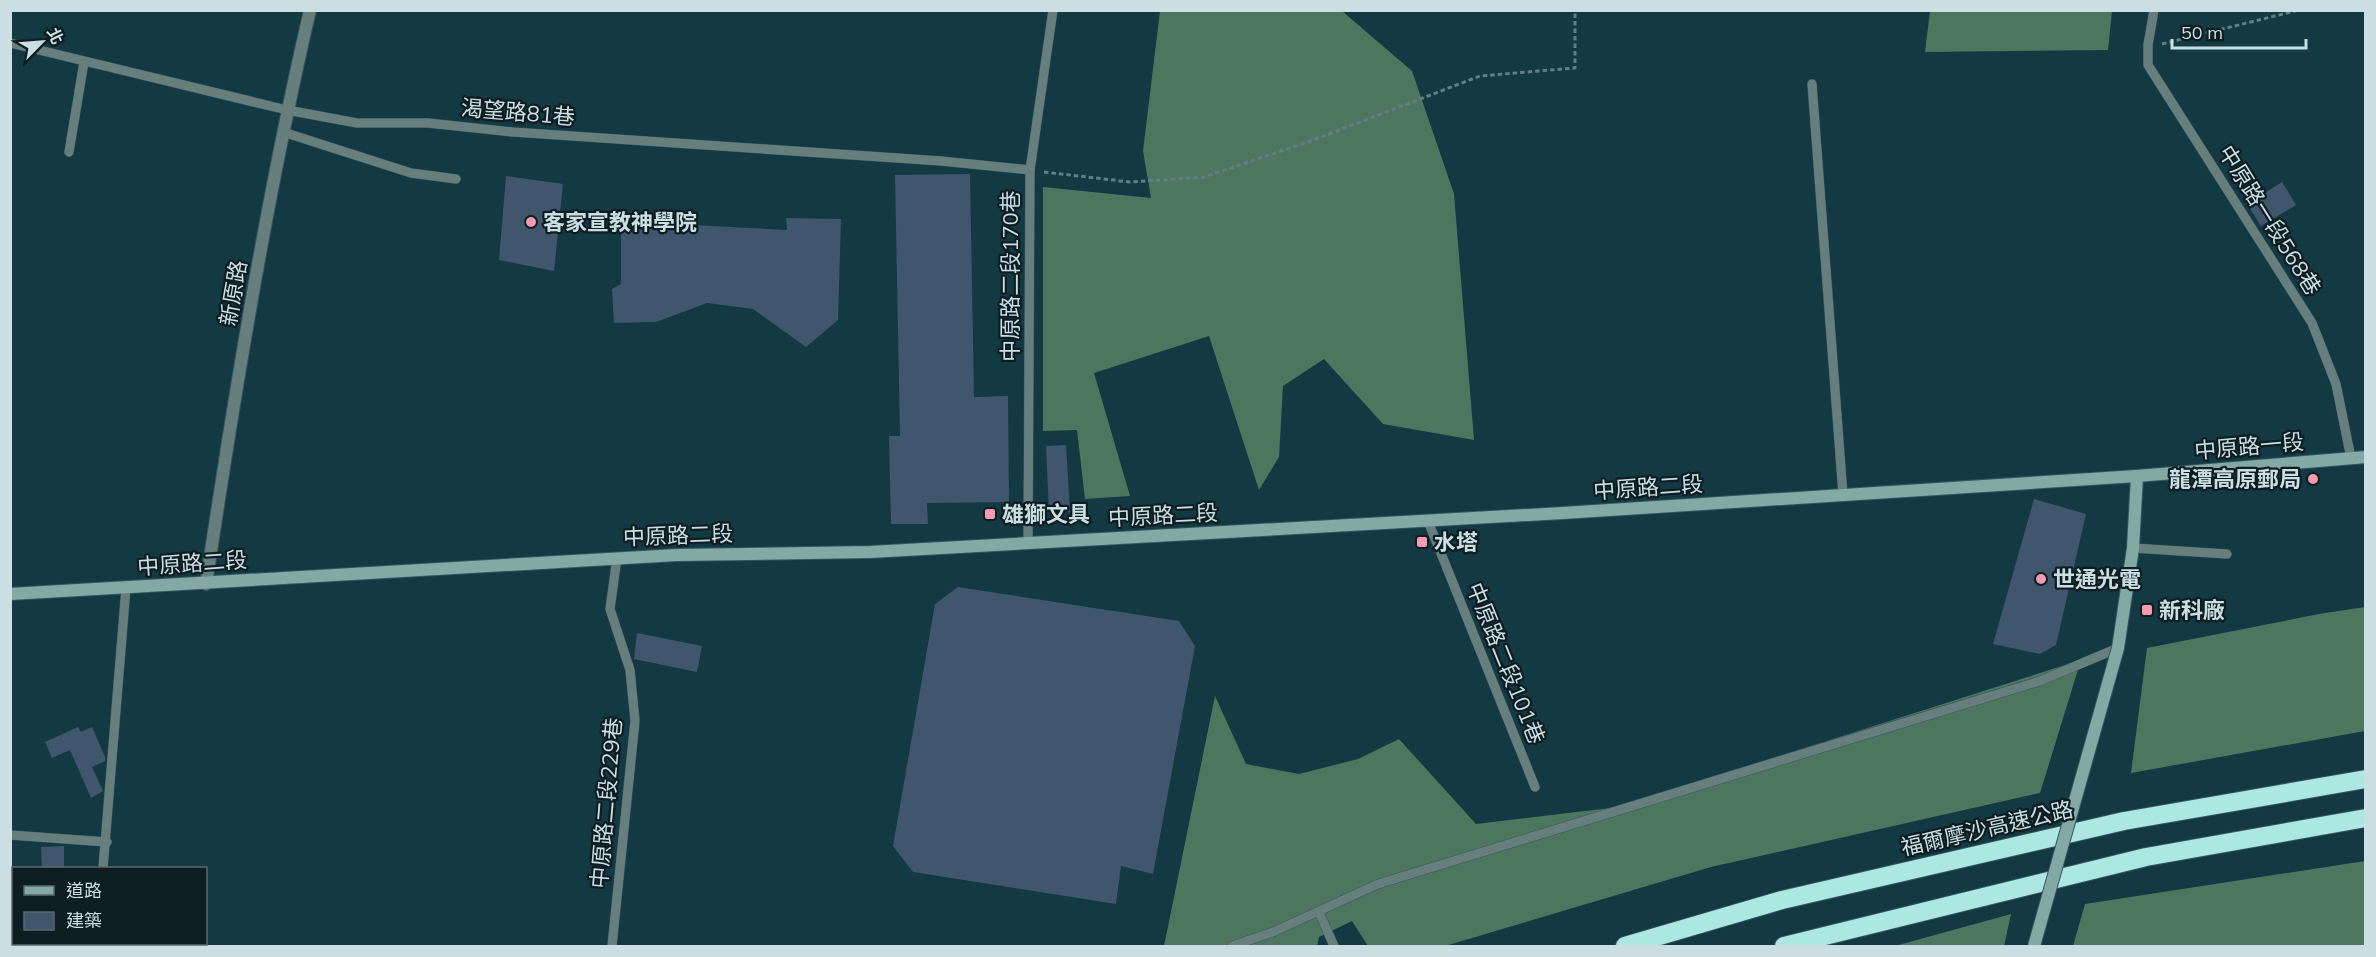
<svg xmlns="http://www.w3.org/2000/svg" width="2376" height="957" viewBox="0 0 2376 957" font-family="Mulish,'Noto Sans TC',sans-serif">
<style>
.forest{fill:#4c775e}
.building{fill:#3f566c}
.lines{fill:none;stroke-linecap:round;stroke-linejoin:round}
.lane-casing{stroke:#34575f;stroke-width:10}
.street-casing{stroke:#34575f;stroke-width:14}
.secondary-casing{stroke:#34575f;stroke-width:14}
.highway-casing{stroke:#34575f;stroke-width:20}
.path{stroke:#607e86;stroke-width:3;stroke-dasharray:4.5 3;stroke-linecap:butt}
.lane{stroke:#677f7c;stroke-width:9}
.street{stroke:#677f7c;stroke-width:12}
.secondary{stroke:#83a9a5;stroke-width:12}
.highway{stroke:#ace7e1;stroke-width:18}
.secondary-bridge-casing{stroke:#34575f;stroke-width:14;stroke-linecap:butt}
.secondary-bridge{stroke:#83a9a5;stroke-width:12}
.poi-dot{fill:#f29aaf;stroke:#0e1d22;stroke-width:2}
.labels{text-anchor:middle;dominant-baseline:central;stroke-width:4.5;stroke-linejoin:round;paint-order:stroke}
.street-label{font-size:22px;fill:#cadee3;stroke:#0e1d22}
.poi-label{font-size:22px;font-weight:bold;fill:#cadee3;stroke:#0e1d22;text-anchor:start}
</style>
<rect width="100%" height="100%" fill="#133942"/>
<g class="forest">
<path d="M1160,11H1342L1412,71L1454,194L1474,440L1383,424L1324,359L1283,386L1279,457L1259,490L1209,336L1094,373L1130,496L1085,499L1077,430L1043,431V187L1151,198L1143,151Z"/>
<path d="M1930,11H2112L2108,50L1925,52Z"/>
<path d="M2365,607V731L2131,773L2147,648L2319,614Z"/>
<path d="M2081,660L2040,793L1711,867L1445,946H1368L1352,921L1319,937L1317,946H1164L1215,696L1246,764L1299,774L1358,759L1399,739L1476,824L1619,807Z"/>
<path d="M2365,861V946H2073L2085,904Z"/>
<path d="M2011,914L2004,946H1895Z"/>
</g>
<g class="building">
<path d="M970,174L974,397L1008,396L1009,502L927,503L928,524H891L889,436H900L895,175Z"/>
<path d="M506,176L563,184L554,271L499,260Z"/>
<path d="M2282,182L2296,205L2261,226L2247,204Z"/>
<path d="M786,218L841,219L838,320L806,347L753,309L707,303L656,322L614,323L612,289L621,284V221L787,230Z"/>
<path d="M1066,445L1070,512L1049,513L1046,446Z"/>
<path d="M2034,499L2086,514L2056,645L2040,654L1993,644Z"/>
<path d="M958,587L1179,621L1195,646L1153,874L1121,866L1116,904L913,872L893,846L935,604Z"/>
<path d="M637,633L702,646L697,672L634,659Z"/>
<path d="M78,727L81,732L92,727L105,757V761L92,767L103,791L91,798L70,750L52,758L45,742Z"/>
<path d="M64,846V868H42L41,847Z"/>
</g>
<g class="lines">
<defs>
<g id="lane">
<path d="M2154,10L2148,45V65L2312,323L2336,384L2351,458"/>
<path d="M10,43L287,110L357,123H428L513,132L941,161L1030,170"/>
<path d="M1812,84L1843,495"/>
<path d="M283,132L411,173L456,179"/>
<path d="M69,152L84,62"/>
<path d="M1428,521L1535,787"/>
<path d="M1028,543L1030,170L1053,10"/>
<path d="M2133,548L2227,554"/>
<path d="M10,835L107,842"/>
<path d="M103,868L126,588"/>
<path d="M1319,912L1334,946"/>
<path d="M92,946V944"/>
<path d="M612,946L635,721L630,670L610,609L617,558"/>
<path d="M1232,946L1273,932L1378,884L2040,681L2118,648"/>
</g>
<path id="street" d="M206,584C235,392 266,200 310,10"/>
<g id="secondary">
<path d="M10,594L677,555L870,552L1563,513L2137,476L2366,457"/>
<path d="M2118,648L2133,548L2137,476"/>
</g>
<g id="highway">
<path d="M1625,946L1782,900L2124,821L2366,779"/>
<path d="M1784,946L2146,857L2366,818"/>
</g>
</defs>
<use href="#lane" class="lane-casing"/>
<use href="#street" class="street-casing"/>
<use href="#secondary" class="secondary-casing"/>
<use href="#highway" class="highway-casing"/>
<g class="path">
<path d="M2162,44L2299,10"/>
<path d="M1044,172L1130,182L1204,177L1308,142L1480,76L1575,68V10"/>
</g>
<use href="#lane" class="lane"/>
<use href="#street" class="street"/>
<use href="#secondary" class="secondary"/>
<use href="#highway" class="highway"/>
<defs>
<path id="secondary-bridge" d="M2034,946L2118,648"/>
</defs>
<use href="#secondary-bridge" class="secondary-bridge-casing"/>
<use href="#secondary-bridge" class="secondary-bridge"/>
</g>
<g class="poi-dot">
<circle cx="531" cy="222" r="6"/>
<circle cx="2313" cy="479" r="6"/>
<rect x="984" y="508" width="12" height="12" rx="3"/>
<rect x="1416" y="536" width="12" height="12" rx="3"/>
<circle cx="2041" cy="579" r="6"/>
<rect x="2141" y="604" width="12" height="12" rx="3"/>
</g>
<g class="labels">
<g class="street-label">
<text transform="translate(518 112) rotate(5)">渴望路81巷</text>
<text transform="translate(2270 220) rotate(58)">中原路一段568巷</text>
<text transform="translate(1010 276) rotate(-90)">中原路二段170巷</text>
<text transform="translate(233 293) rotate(-80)">新原路</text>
<text transform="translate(2249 446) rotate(-5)">中原路一段</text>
<text transform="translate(1648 487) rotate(-4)">中原路二段</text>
<text transform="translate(1163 515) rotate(-3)">中原路二段</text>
<text transform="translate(678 535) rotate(-2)">中原路二段</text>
<text transform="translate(192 563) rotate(-4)">中原路二段</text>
<text transform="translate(1506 663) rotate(68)">中原路二段101巷</text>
<text transform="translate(606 803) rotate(-85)">中原路二段229巷</text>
<text transform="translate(1987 828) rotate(-13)">福爾摩沙高速公路</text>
</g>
<g class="poi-label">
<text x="543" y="222">客家宣教神學院</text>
<text x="2301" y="479" text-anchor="end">龍潭高原郵局</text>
<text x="1002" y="514">雄獅文具</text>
<text x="1434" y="542">水塔</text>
<text x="2053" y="579">世通光電</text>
<text x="2159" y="610">新科廠</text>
</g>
</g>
<rect width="2376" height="957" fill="none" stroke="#cadee3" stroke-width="24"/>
<rect x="12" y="867" width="195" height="78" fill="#0e1d22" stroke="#596a6f" stroke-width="1.5"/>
<rect x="24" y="886" width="30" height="9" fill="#83a9a5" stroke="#596a6f" stroke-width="1.5"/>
<text x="66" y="897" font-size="18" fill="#cadee3">道路</text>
<rect x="24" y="912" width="30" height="18" fill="#3f566c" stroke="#596a6f" stroke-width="1.5"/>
<text x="66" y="927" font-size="18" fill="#cadee3">建築</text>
<g transform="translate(42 42) rotate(65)" stroke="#0e1d22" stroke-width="4.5" paint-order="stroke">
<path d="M0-4.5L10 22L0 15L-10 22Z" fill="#cadee3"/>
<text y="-9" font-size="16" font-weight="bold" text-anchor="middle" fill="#cadee3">北</text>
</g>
<path d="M2172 39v9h134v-9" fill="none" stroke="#cadee3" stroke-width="3"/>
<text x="2181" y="39" font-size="18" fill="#cadee3" stroke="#0e1d22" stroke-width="4.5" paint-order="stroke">50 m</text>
</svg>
